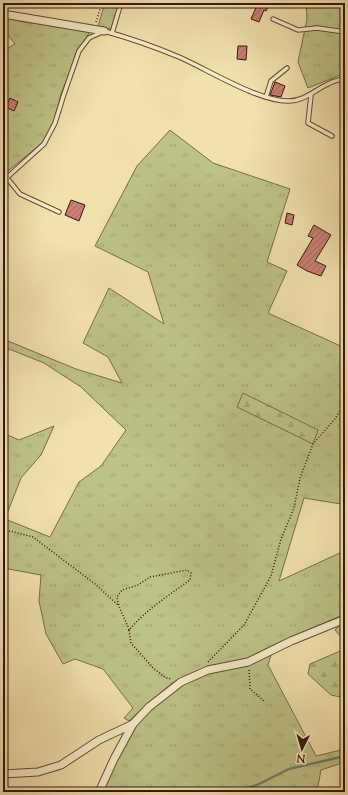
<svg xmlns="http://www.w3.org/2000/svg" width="348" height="795" viewBox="0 0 348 795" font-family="'Sorts Mill Goudy',serif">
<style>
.grass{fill:url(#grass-tufts);stroke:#796c48}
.forest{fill:url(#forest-firs);stroke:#796c48}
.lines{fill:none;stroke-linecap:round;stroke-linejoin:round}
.stream{stroke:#727b69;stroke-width:2.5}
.building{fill:url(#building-hatch);stroke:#351708}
.lane-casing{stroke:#644a32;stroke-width:5.5}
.street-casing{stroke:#644a32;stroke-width:9}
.path{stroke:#351708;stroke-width:1.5;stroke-dasharray:1 2;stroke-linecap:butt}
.lane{stroke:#f6ecca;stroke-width:3.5}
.street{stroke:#f6ecca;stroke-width:7}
</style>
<defs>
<pattern id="grass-tufts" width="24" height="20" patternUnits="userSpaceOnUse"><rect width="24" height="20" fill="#bdc288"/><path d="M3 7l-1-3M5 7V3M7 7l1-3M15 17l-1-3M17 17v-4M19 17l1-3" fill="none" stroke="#a3a674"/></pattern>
<pattern id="forest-firs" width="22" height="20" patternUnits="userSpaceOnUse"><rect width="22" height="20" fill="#bdc288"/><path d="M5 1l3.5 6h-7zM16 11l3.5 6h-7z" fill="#a3a674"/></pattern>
<pattern id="building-hatch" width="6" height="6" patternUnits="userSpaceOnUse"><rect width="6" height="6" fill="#cb7f75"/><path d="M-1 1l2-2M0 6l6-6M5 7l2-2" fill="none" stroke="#a6675e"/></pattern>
</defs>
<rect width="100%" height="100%" fill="#f1e1ae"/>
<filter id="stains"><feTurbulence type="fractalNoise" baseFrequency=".005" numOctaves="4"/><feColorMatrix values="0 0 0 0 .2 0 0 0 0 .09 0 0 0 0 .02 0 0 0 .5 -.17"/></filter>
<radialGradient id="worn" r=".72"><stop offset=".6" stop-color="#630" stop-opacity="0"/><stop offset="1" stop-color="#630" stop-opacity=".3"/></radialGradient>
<g class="grass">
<path d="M105,3H119L111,29L98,26Z"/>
<path d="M306,3H345V73L308,88L298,62L307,19Z"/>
<path d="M3,16L23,22L91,30L78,51L61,94L53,124L42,143L3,175V51L15,44L3,29Z"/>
<path d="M170,130L213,163L290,189L267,262L287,271L268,313L345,348V520L341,504L304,498L279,581L342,552L345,561V614L287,639L247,659L209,666L172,683L145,706L129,721L124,718L133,708L103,669L75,659L63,664L46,634L39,601L41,575L3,568V433L19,440L54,426L41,455L21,478L5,519L50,537L79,482L101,466L126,430L81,387L44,363L9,349L3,357V339L76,369L122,383L108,357L83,343L109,288L164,324L148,272L95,246L137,166Z"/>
<path d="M271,655L268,665L316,756L345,749V762L321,770L317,792H102L117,759L136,725L150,709L183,684L210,673L252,664Z"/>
</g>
<g class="forest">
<path d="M243,393L318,430L313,444L237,407Z"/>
<path d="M345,620V642L335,630Z"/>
<path d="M345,649V698L331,695L308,674L310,664Z"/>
</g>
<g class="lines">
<path class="stream" d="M233,792L257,785L289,769L345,756"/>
</g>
<g class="building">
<path d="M258,3H270L266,11L264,10L259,22L251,19Z"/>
<path d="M238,46H247L246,60L237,59Z"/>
<path d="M275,82L285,86L281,97L270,95Z"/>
<path d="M10,98L18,102L14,111L6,107Z"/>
<path d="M71,200L85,205L79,221L65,215Z"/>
<path d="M287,213L294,215L292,225L285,223Z"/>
<path d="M314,225L331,235L315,261L326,266L321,276L307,271L297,265L313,238L308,236Z"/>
</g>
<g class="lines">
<defs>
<g id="lane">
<path d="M273,19L298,30L317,28L345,32"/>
<path d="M112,33L121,3"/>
<path d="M311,95L308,123L332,136"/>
<path d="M266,97L271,81L287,68"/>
<path d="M7,178L20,194L59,212"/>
<path d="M3,181L44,144L55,123L64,94L79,51L89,38L104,31C130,38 155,47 179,57C209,70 259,102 289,101C304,101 315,90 328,84C333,81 339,80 345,78"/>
</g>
<g id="street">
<path d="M3,14L104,31"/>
<path d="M3,774L38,772L61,765L99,740L133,724L149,707L181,682L208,670L248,662L291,641L345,619"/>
<path d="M99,792L114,759L133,724"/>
</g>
</defs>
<use href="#lane" class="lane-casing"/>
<use href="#street" class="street-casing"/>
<g class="path">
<path d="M96,22L102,3"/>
<path d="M3,532L10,531L33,537L95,584L118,605"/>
<path d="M129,630C125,618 118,608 117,597L122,590L138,585L150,577L187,570L191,573L190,580C169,595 146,610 129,630L131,643L153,668L166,678L172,679"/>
<path d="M208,662L244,625L271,576L281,539L294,508L300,478L313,444L335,419L345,402"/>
<path d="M249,670L250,689L264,701"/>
</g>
<use href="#lane" class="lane"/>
<use href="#street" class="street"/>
</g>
<rect width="348" height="795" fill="none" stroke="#f1e1ae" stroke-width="16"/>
<rect x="4" y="4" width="340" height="787" fill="none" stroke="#351708" stroke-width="2"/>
<rect x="8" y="8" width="332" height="779" fill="none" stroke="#351708"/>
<g transform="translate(302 749) rotate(185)" stroke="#f6ecca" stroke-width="3" paint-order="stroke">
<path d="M0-3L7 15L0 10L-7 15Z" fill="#351708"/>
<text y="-6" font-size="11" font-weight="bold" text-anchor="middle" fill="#351708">N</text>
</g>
<rect width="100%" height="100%" filter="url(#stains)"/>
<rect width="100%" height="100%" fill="url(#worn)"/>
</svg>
